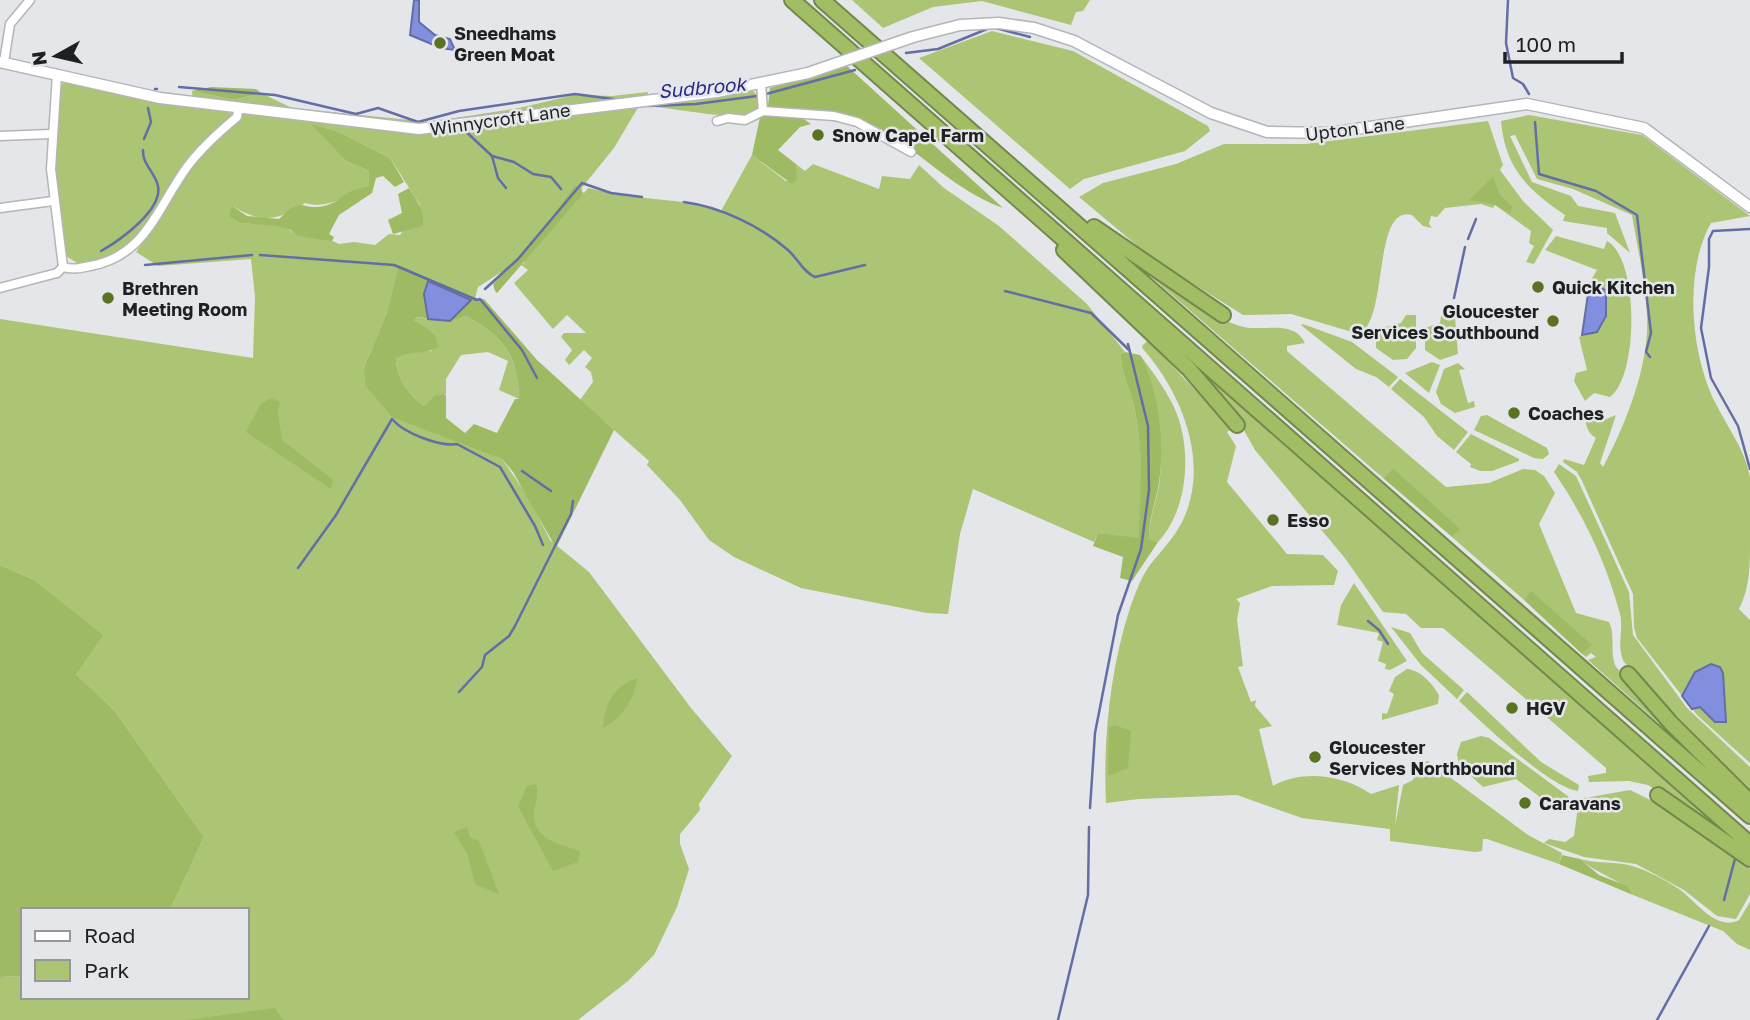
<svg xmlns="http://www.w3.org/2000/svg" width="1750" height="1020" viewBox="0 0 1750 1020" font-family="'Golos Text',sans-serif">
<style>
.green{fill:#abc574;fill-rule:evenodd}
.forest{fill:#9eba63;fill-rule:evenodd}
.water{fill:#818fde;stroke:#646ea5;stroke-width:2}
.lines{fill:none;stroke-linecap:round;stroke-linejoin:round}
.stream{stroke:#646ea5;stroke-width:2.5}
.minor-casing{stroke:#b4b5b8;stroke-width:11}
.tertiary-casing{stroke:#b4b5b8;stroke-width:13}
.motorway-casing{stroke:#74874d;stroke-width:18}
.minor{stroke:#fff;stroke-width:8}
.tertiary{stroke:#fff;stroke-width:10}
.motorway{stroke:#a2be64;stroke-width:14}
.tertiary-bridge-casing{stroke:#b4b5b8;stroke-width:13;stroke-linecap:butt}
.tertiary-bridge{stroke:#fff;stroke-width:10}
.poi-dot{fill:#5c7223;stroke:#e5e6ea;stroke-width:2.5}
.labels{text-anchor:middle;dominant-baseline:central;stroke-width:5;stroke-linejoin:round;paint-order:stroke}
.poi-label{font-size:18px;font-weight:bold;fill:#1f2021;stroke:#e5e6ea;text-anchor:start}
.street-label{font-size:18px;fill:#1f2021;stroke:#e5e6ea}
.water-label{font-size:19px;font-style:italic;fill:#292984;stroke:#e5e6ea}
</style>
<rect width="100%" height="100%" fill="#e5e6ea"/>
<g class="green">
<path d="M852,0H1090L1083,11L1076,12L1071,25L982,1L933,7L883,28Z"/>
<path d="M992,31L1073,51L1208,126L1210,131L1185,151L1084,179L1070,189L919,58Z"/>
<path d="M73,82L168,105L231,111L232,115L171,190L129,249L94,262L77,263L66,256C58,227 46,105 63,83Z"/>
<path d="M751,89L760,98L761,110C741,125 668,105 639,106L614,148L580,190L584,193L588,188L625,196L684,202L721,211L752,155L786,181L796,179V164L805,171L813,164L879,189L882,176L910,179L919,165L944,188L999,226L1087,304L1125,352L1121,354C1120,373 1131,389 1134,407C1144,451 1142,495 1138,539L1098,533L1094,542L973,489L960,534L948,614L927,613L801,588L734,557L709,540L680,500L647,465L649,461L580,400L593,382L591,372L585,367L592,358L584,350L569,365L565,360L572,350L561,337L564,333H586L567,315L553,329L514,283L528,270L521,265L525,262L520,260L478,287L475,299L399,264L387,312L364,368L463,442L502,459L529,498L550,540L589,572L691,708L732,756L699,804L700,810L680,834V844L689,869L677,907L654,955L628,981L578,1020H0V977L23,976V997H247V910H170L204,837L114,710L76,674L32,579L0,565V319L253,358L255,297L251,259L158,266L136,252L202,153L246,112L393,129ZM313,125L339,132L390,158L420,205L400,235L389,234L375,245L354,242L339,244L328,239L297,236C285,222 259,225 242,223L232,206C263,224 276,221 305,203C330,210 347,194 369,186V171L346,161Z"/>
<path d="M192,91L235,100L261,93L292,108L429,122L519,108L574,95L612,96L648,92L647,97L430,125L193,100Z"/>
<path d="M1529,115L1642,135L1750,216L1711,223C1683,272 1691,356 1716,404C1728,428 1745,450 1750,477C1750,497 1750,521 1750,541C1750,565 1750,588 1739,609L1750,620V763L1697,715L1637,638L1634,627L1633,594L1582,481L1577,472L1563,462L1564,459L1584,465L1596,438C1588,434 1584,423 1586,414L1599,422L1616,415L1600,463L1603,467C1624,427 1644,378 1647,333C1649,294 1638,253 1632,215L1573,189L1537,179L1515,135L1510,136L1532,182L1571,196L1578,206L1615,213L1630,253L1607,233V228L1563,221L1565,215C1528,190 1505,168 1501,121Z"/>
<path d="M1488,121L1503,165L1500,170L1523,201L1553,230L1534,264L1526,262L1534,246L1529,243L1531,231L1495,205L1493,208L1481,204L1445,208L1437,217L1431,216L1429,224L1432,228L1423,226L1412,215C1372,204 1389,320 1359,334L1291,314L1243,315L1152,258L1079,197L1103,183L1176,164L1224,144H1306Z"/>
<path d="M1556,236L1604,249L1607,241C1639,258 1639,376 1610,397L1594,393L1585,401L1574,381L1576,373L1587,370L1579,337L1597,332L1606,316L1596,287L1588,294L1583,293L1597,270L1545,250Z"/>
<path d="M1150,271C1178,289 1208,316 1240,326C1260,333 1293,318 1305,343L1287,346V351L1446,487L1489,483L1523,469L1535,470L1544,476L1555,493L1539,524L1576,613L1609,622C1616,636 1609,652 1616,667L1689,750L1588,660L1596,657L1591,653L1586,657L1582,654L1591,645L1531,592L1524,600L1452,537L1459,529L1393,468L1383,478L1148,274Z"/>
<path d="M1406,315H1416V348L1407,359L1393,360L1376,348V333L1381,328L1401,323Z"/>
<path d="M466,316C504,337 518,355 519,399L499,390L508,361L488,352L461,355L446,379V394L424,406C408,394 396,378 396,358L405,352L432,351L414,321L417,317L443,321Z"/>
<path d="M1441,316L1455,317L1458,354L1440,360L1425,350V328L1440,323Z"/>
<path d="M1303,324L1352,342L1398,377L1389,387L1376,377L1356,369L1301,325Z"/>
<path d="M1148,340L1232,429L1227,432L1236,446L1227,482L1287,554L1323,555L1338,571L1334,585L1272,586L1236,599L1240,603L1237,620L1243,666L1238,667L1251,702L1256,700L1255,706L1272,726L1259,729L1273,786C1302,769 1344,775 1371,794L1399,785L1395,826L1403,785L1413,780L1419,765L1428,761L1528,835L1562,853L1559,864L1487,839H1483L1482,851L1475,852L1390,841V829L1302,818L1237,795L1139,799L1106,803C1103,739 1110,670 1130,608C1135,594 1141,577 1150,565C1161,551 1174,538 1182,522C1211,464 1182,393 1143,349L1142,346Z"/>
<path d="M1140,355C1152,371 1164,387 1173,405C1193,446 1189,509 1158,542L1149,541C1148,518 1158,500 1160,477C1164,435 1152,395 1140,355Z"/>
<path d="M1432,362L1440,365L1429,393L1405,373Z"/>
<path d="M1458,363L1465,369L1459,370L1468,403L1474,401L1475,407L1455,413L1441,404L1436,392L1444,369Z"/>
<path d="M1192,364L1738,845L1648,785L1629,781L1589,782L1588,776L1606,773V768L1443,628H1421L1406,614L1383,612L1344,557L1255,450L1241,425Z"/>
<path d="M1400,379L1468,432L1454,450L1437,436L1424,417L1391,389Z"/>
<path d="M1487,415L1547,448L1549,454L1543,459L1534,458L1474,430L1481,416Z"/>
<path d="M1471,434L1519,459V461L1492,471H1480L1470,467L1471,464L1456,452Z"/>
<path d="M1559,464L1576,476L1629,592L1633,635L1687,708L1750,767V791L1624,662C1616,646 1624,630 1620,614C1606,562 1584,516 1554,472Z"/>
<path d="M1354,583L1407,661L1390,670L1385,669L1386,664L1378,661L1383,642L1377,640L1379,633L1337,625L1341,605Z"/>
<path d="M1391,627L1410,633L1422,653L1464,690L1457,699L1421,665Z"/>
<path d="M1407,669C1420,670 1432,683 1439,695L1438,704L1382,720V713L1387,714L1394,694L1389,691L1395,677Z"/>
<path d="M1467,692L1541,762L1579,785L1578,791C1548,787 1483,723 1459,701Z"/>
<path d="M1481,736L1489,738L1569,797L1573,804L1570,811L1561,813L1516,779L1483,787L1459,765L1457,754L1461,742Z"/>
<path d="M1630,790L1665,807L1750,869V894L1736,919L1717,916L1684,890L1636,864L1584,857L1544,843L1549,839L1565,842L1574,836L1579,799Z"/>
<path d="M1580,859C1594,863 1609,862 1624,864C1641,867 1664,879 1679,889C1695,900 1716,932 1739,920L1750,902V950L1737,944L1723,931L1633,895C1626,882 1595,873 1580,859Z"/>
</g>
<g class="forest">
<path d="M847,66L1003,208C947,188 912,140 858,118C830,107 795,117 768,106L770,88Z"/>
<path d="M211,87L256,89L261,93L235,100L192,91Z"/>
<path d="M773,114L801,117L811,124L800,127L778,150L796,164L797,179L792,184L752,155L760,117Z"/>
<path d="M311,124L339,132L390,158L404,182L395,187L383,176L376,178L372,193L339,215L329,234L334,237L332,241L297,236L291,230L276,226L241,223L229,216L232,206L247,216L279,219C304,194 299,211 324,206C334,204 340,198 348,193C353,189 363,188 369,186V171L346,161Z"/>
<path d="M1493,177L1499,193L1512,207L1510,213L1494,204L1469,200Z"/>
<path d="M575,185L582,189L581,196L497,293L495,291L493,284L537,238Z"/>
<path d="M409,188C417,201 425,211 423,226L393,234L388,220L402,213L398,194Z"/>
<path d="M399,264L473,298L471,300L484,299L537,360L614,430L556,548L513,472L502,459L392,417L366,386L364,368L387,312ZM466,316C504,337 518,355 519,399H515L497,433L474,424L465,433L446,418V395H436L424,406C408,394 396,378 396,358C410,350 426,355 438,347C438,332 425,327 414,321L417,317L450,321Z"/>
<path d="M1125,352L1140,355C1159,389 1165,444 1159,482C1156,503 1148,519 1149,540L1158,542L1132,581L1120,578L1123,557L1093,546L1098,533L1138,538C1141,494 1144,451 1134,407C1131,389 1120,373 1121,354Z"/>
<path d="M271,398L280,402L278,412L282,440L333,480L331,489L246,432L261,404Z"/>
<path d="M1393,468L1460,529L1452,537L1383,478Z"/>
<path d="M0,565L32,579L103,635L76,674L114,710L204,837L170,910H23V976L0,977Z"/>
<path d="M1531,591L1592,645L1582,654L1524,600Z"/>
<path d="M637,678C635,698 621,719 603,728C605,703 613,687 637,678Z"/>
<path d="M1115,725L1131,731L1128,768L1108,776L1109,727Z"/>
<path d="M536,784C540,798 533,805 534,817C536,842 562,844 580,851L578,862L553,871L518,806L527,786Z"/>
<path d="M467,827L470,837L479,841L499,894L475,884L467,853L454,832Z"/>
<path d="M1562,855L1580,859L1599,875L1627,886L1633,895L1559,864Z"/>
<path d="M275,1008L283,1020H186Z"/>
</g>
<g class="water">
<path d="M414,0H419V22L435,35L450,39L455,50L441,48L410,35Z"/>
<path d="M428,281L471,300L450,321L428,319L424,294Z"/>
<path d="M1596,287L1606,290V316L1597,332L1582,335L1588,294Z"/>
<path d="M1711,664L1720,667L1723,673L1726,722H1715L1700,707L1692,709L1682,696L1695,672Z"/>
</g>
<g class="lines">
<g class="stream">
<path d="M1508,0L1506,43L1513,78L1523,84L1529,94"/>
<path d="M906,53L938,49L992,27L1030,37"/>
<path d="M179,87L275,95L356,114L378,108L418,122L459,111L575,94L620,100"/>
<path d="M155,89H157"/>
<path d="M766,94L855,70"/>
<path d="M626,99L637,97"/>
<path d="M649,106L696,104L757,96"/>
<path d="M1535,122L1539,174L1596,191L1637,215L1651,333L1646,352L1650,357"/>
<path d="M462,128L492,156L498,178L506,188"/>
<path d="M144,139L151,122L148,108"/>
<path d="M492,156L514,162L533,174L551,177L561,189"/>
<path d="M684,202C721,207 760,226 788,250C798,259 803,272 815,277L865,265"/>
<path d="M1750,229L1713,231L1709,239V267L1701,328L1711,378L1738,426L1750,469"/>
<path d="M1468,239L1476,219"/>
<path d="M101,251C119,241 163,210 158,186C155,172 142,164 143,150"/>
<path d="M260,255L394,265L477,300L480,299L522,350L537,378"/>
<path d="M145,265L252,255"/>
<path d="M485,289L518,259L582,183L611,193L642,197"/>
<path d="M1005,291L1091,313L1129,350"/>
<path d="M1454,298L1465,247"/>
<path d="M1452,318L1453,306"/>
<path d="M393,420C404,433 440,447 457,444L500,467L535,526L543,545"/>
<path d="M522,471L551,491"/>
<path d="M298,568L336,515L392,419"/>
<path d="M1368,621L1379,630L1388,644"/>
<path d="M459,692L482,667L485,655L509,636L515,626L571,514L573,501"/>
<path d="M1090,808L1095,733L1118,615L1141,549L1149,490L1148,426L1128,344"/>
<path d="M1724,900L1736,855"/>
<path d="M1058,1020L1088,895L1089,827"/>
<path d="M1657,1020L1709,926"/>
</g>
<defs>
<g id="minor">
<path d="M4,62L10,24L30,0"/>
<path d="M57,74L51,169L63,267"/>
<path d="M761,84L763,111"/>
<path d="M717,121L728,118L745,120L763,111L834,116L857,122L911,152"/>
<path d="M0,136L51,134"/>
<path d="M0,208L53,201"/>
<path d="M63,267C72,270 81,268 90,266C146,256 157,208 187,167C201,148 219,132 237,117L239,107"/>
<path d="M0,288L57,273L63,267"/>
</g>
<g id="tertiary">
<path d="M913,37L960,25L999,23L1034,28L1074,41L1211,113L1267,132L1329,133L1527,104L1644,128L1750,207"/>
<path d="M0,62L160,98L419,129L717,92L808,73"/>
</g>
<g id="motorway">
<path d="M792,0L1750,844"/>
<path d="M822,0L1750,816"/>
<path d="M1094,227L1223,315"/>
<path d="M1064,250L1189,369L1237,425"/>
<path d="M1628,674L1670,722L1750,802"/>
<path d="M1658,795L1750,859"/>
</g>
</defs>
<use href="#minor" class="minor-casing"/>
<use href="#tertiary" class="tertiary-casing"/>
<use href="#motorway" class="motorway-casing"/>
<use href="#minor" class="minor"/>
<use href="#tertiary" class="tertiary"/>
<use href="#motorway" class="motorway"/>
<defs>
<path id="tertiary-bridge" d="M808,73L913,37"/>
</defs>
<use href="#tertiary-bridge" class="tertiary-bridge-casing"/>
<use href="#tertiary-bridge" class="tertiary-bridge"/>
</g>
<g class="poi-dot">
<circle cx="440" cy="43" r="7"/>
<circle cx="818" cy="135" r="7"/>
<circle cx="1538" cy="287" r="7"/>
<circle cx="108" cy="298" r="7"/>
<circle cx="1553" cy="321" r="7"/>
<circle cx="1514" cy="413" r="7"/>
<circle cx="1273" cy="520" r="7"/>
<circle cx="1512" cy="708" r="7"/>
<circle cx="1315" cy="757" r="7"/>
<circle cx="1525" cy="803" r="7"/>
</g>
<g class="labels">
<g class="poi-label">
<text x="454" y="33">Sneedhams<tspan x="454" dy="21">Green Moat</tspan></text>
<text x="832" y="135">Snow Capel Farm</text>
<text x="1552" y="287">Quick Kitchen</text>
<text x="122" y="288">Brethren<tspan x="122" dy="21">Meeting Room</tspan></text>
<text x="1539" y="311" text-anchor="end">Gloucester<tspan x="1539" dy="21">Services Southbound</tspan></text>
<text x="1528" y="413">Coaches</text>
<text x="1287" y="520">Esso</text>
<text x="1526" y="708">HGV</text>
<text x="1329" y="747">Gloucester<tspan x="1329" dy="21">Services Northbound</tspan></text>
<text x="1539" y="803">Caravans</text>
</g>
<g class="street-label">
<text transform="translate(500 119) rotate(-8)">Winnycroft Lane</text>
<text transform="translate(1355 128) rotate(-7)">Upton Lane</text>
</g>
<g class="water-label">
<text transform="translate(702 87) rotate(-5)">Sudbrook</text>
</g>
</g>
<rect x="21" y="908" width="228" height="91" fill="#e5e6ea" stroke="#96979a" stroke-width="2"/>
<rect x="35" y="931" width="35" height="10" fill="#ffffff" stroke="#96979a" stroke-width="2"/>
<text x="84" y="943" font-size="21" fill="#1f2021">Road</text>
<rect x="35" y="960" width="35" height="21" fill="#abc574" stroke="#96979a" stroke-width="2"/>
<text x="84" y="978" font-size="21" fill="#1f2021">Park</text>
<g transform="translate(56 56) rotate(262)" stroke="#e5e6ea" stroke-width="5" paint-order="stroke">
<path d="M0-5L12 26L0 18L-12 26Z" fill="#1f2021"/>
<text y="-10" font-size="19" font-weight="bold" text-anchor="middle" fill="#1f2021">N</text>
</g>
<path d="M1505 52v10h117v-10" fill="none" stroke="#1f2021" stroke-width="3.5"/>
<text x="1516" y="52" font-size="21" fill="#1f2021" stroke="#e5e6ea" stroke-width="5" paint-order="stroke">100 m</text>
</svg>
